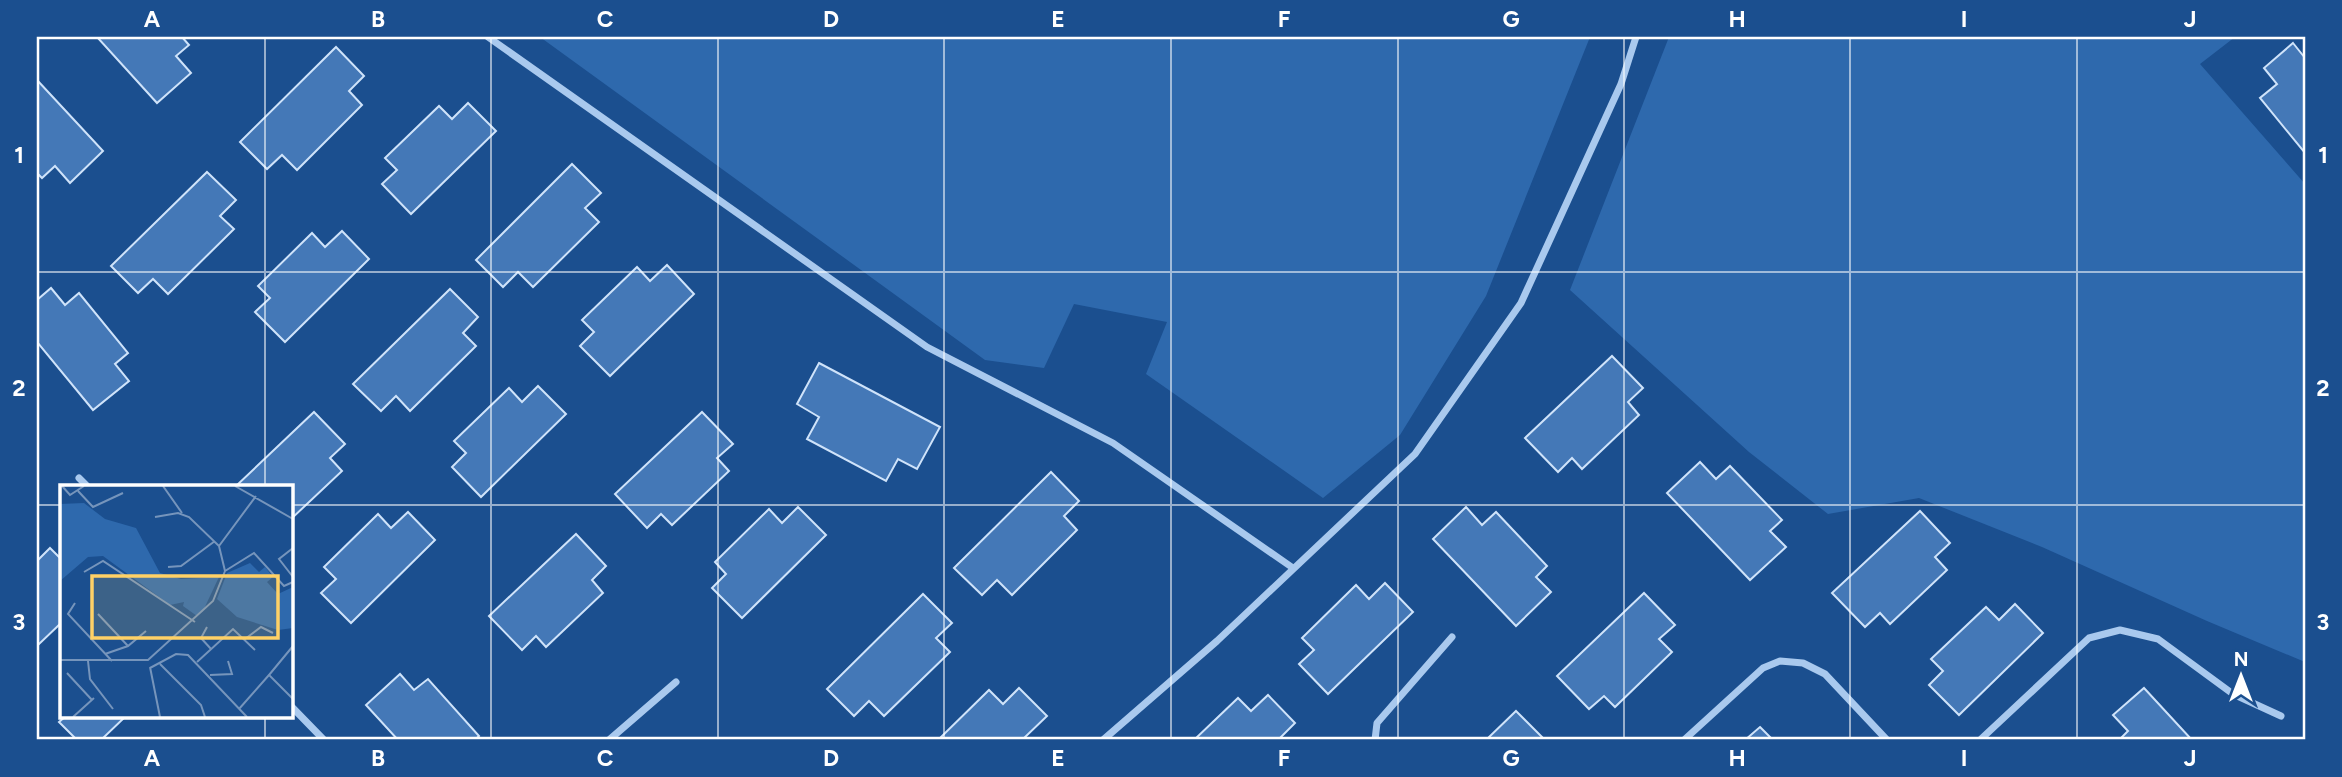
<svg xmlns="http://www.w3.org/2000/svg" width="2342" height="777" viewBox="0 0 2342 777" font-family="Figtree,sans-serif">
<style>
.green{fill:#2e69ad}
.building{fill:#4478b7;stroke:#cfe3fa;stroke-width:2}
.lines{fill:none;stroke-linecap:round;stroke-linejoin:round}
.minor{stroke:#a9c9ee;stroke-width:7}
.grid{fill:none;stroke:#fff;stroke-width:2;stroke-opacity:0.55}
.inset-road{fill:none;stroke:#7695bc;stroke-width:2}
.view{fill:#ffd166;fill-opacity:0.15;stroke:#ffd166;stroke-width:3.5}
.inset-edge{fill:none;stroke:#fff;stroke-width:3.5}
.neatline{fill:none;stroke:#fff;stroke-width:2.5}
.grid-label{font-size:23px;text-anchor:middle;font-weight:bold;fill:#fff}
</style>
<rect width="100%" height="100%" fill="#1b4f8f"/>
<g class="green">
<path d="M540,37H1590L1486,296L1400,435L1323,498L1146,374L1167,322L1074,304L1044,368L985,360Z"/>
<path d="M1669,37H2235L2200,64L2305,184V662L2207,621L2042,547L1919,498L1828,514L1749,452L1570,290Z"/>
</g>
<g class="building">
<path d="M97,37H182L189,45L176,56L191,73L157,103Z"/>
<path d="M2293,43L2305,58V153L2260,98L2277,84L2264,68Z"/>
<path d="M336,47L364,76L349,91L362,105L297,170L282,155L267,169L240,142Z"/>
<path d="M37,80L103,151L70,183L55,166L42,178L37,173Z"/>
<path d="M468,103L496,131L411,214L382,184L397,170L385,158L439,106L452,119Z"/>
<path d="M572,164L601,193L585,208L599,222L533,287L518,272L503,287L476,260Z"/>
<path d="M207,172L236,200L220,216L234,229L168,294L153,279L138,293L111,266Z"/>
<path d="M342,231L369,259L285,342L255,312L270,298L258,286L312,233L325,247Z"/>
<path d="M667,265L694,294L610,376L580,346L594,332L582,320L637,267L650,281Z"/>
<path d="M51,288L65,305L79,293L128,353L115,364L129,381L93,410L37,342V300Z"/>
<path d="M450,289L478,317L463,333L476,346L410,411L396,396L381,411L353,384Z"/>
<path d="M1612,356L1643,388L1628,402L1639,415L1582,469L1572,458L1558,472L1525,438Z"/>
<path d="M819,363L940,427L917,469L898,459L886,481L807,439L819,417L797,404Z"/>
<path d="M538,386L566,414L481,497L452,467L466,453L454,441L509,388L522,402Z"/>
<path d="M314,412L345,444L330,458L342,471L290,520V486H236Z"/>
<path d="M702,412L733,444L717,458L729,471L672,525L661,514L647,528L615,494Z"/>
<path d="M1700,462L1716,479L1730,466L1782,520L1770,531L1786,547L1750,580L1667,493Z"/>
<path d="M1051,472L1079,501L1064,516L1077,530L1012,595L997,580L982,595L954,568Z"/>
<path d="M798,507L826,535L742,618L712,588L726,574L715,562L769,509L782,523Z"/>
<path d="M1466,507L1482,525L1496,512L1547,566L1536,577L1551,592L1516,626L1433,539Z"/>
<path d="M1920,511L1950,543L1935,557L1947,570L1890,624L1880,613L1865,627L1832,593Z"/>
<path d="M408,512L435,540L351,623L321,593L336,579L324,567L378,514L391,528Z"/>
<path d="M576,534L606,566L592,580L603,593L546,647L536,636L522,650L489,616Z"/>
<path d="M50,548L61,559V623L37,646V561Z"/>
<path d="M1385,583L1413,612L1328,694L1299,664L1314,650L1302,638L1356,585L1369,599Z"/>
<path d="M1644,593L1675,625L1659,639L1672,652L1615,707L1604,696L1589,709L1557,676Z"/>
<path d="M923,594L952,623L936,638L950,652L884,716L869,701L854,716L827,689Z"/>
<path d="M2015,604L2043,633L1959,715L1929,685L1943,671L1931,659L1986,607L1999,620Z"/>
<path d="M400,674L414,690L428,679L479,736L475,740H398L366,705Z"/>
<path d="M1019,688L1047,716L1022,740H938L989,690L1003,704Z"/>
<path d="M2144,688L2192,740H2119L2128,731L2113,715Z"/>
<path d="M1268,695L1295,723L1278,740H1194L1238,698L1251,711Z"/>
<path d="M1516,711L1545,740H1486Z"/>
<path d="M66,716H126L101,740H77L59,722Z"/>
<path d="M1760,727L1773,740H1745Z"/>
</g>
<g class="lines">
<g class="minor">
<path d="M488,37L927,347L1113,443L1293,568"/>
<path d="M79,478L87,486"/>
<path d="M290,705L324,740"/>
<path d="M609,740L676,682"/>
<path d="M1103,740L1217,641L1415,454L1521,303L1621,84L1636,37"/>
<path d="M1375,740L1377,723L1452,637"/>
<path d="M1684,740L1763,668L1780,661L1803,663L1825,674L1887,740"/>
<path d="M1980,740L2089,638L2120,630L2158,639L2233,694L2281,716"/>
</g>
</g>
<path class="grid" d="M265,37V486M491,37V740M718,37V740M944,37V740M1171,37V740M1398,37V740M1624,37V740M1850,37V740M2077,37V740M37,272H2305M37,505H61M290,505H2305M265,716V740"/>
<g transform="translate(60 485)">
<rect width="233" height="233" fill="#1b4f8f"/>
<path d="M24,18L45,34L76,43L100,88L121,94L159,92L143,126L137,131L123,121L124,117L110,120L43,71L28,72L0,96V19ZM190,78L199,87L205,82L213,92L207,97L218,109L233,102V143L218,145L177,132L157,114L167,88Z" fill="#2e69ad"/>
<path class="inset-road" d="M2,1L10,10L24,1M103,1L122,28M175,1L233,34M18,6L33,22L63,8M159,61L196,11M233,63L219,74L233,92M108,82L121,81L155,56M165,86L194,68L224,101L233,97M24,87L43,76L135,137M15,118L8,129L52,176M38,129L68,161M147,142L141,153L151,164M185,154L201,142L213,148M233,161L209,190L233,214M45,169L68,161L86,146M0,175H88L153,116L165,86L159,61L129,32L118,28L95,32M28,176L30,194L53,224M137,177L173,144L195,165M100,179L141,220L145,232M90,182L100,232M90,183L116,169L128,170L187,232M7,188L32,215M150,190L172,189L168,176M179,224L209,190M13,232L34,213"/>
<path class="view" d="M32,91H218V153H32Z"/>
<rect width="233" height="233" class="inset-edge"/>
</g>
<rect width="2342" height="777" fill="none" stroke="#1b4f8f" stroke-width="77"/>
<g transform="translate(2241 676)" stroke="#1b4f8f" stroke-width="5" paint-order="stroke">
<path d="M0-5L12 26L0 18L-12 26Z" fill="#ffffff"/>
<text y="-10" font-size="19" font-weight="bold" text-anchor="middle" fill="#ffffff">N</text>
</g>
<rect x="38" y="38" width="2266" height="700" class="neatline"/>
<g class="grid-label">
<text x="152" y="27">A</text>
<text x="378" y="27">B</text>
<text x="605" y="27">C</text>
<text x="831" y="27">D</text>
<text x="1058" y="27">E</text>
<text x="1284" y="27">F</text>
<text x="1511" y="27">G</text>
<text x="1737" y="27">H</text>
<text x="1964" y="27">I</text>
<text x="2190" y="27">J</text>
<text x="19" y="163">1</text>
<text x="2323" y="163">1</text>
<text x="19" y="396">2</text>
<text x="2323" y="396">2</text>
<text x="19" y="630">3</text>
<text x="2323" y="630">3</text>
<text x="152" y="766">A</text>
<text x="378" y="766">B</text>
<text x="605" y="766">C</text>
<text x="831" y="766">D</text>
<text x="1058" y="766">E</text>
<text x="1284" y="766">F</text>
<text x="1511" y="766">G</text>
<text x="1737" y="766">H</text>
<text x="1964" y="766">I</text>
<text x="2190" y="766">J</text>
</g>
</svg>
